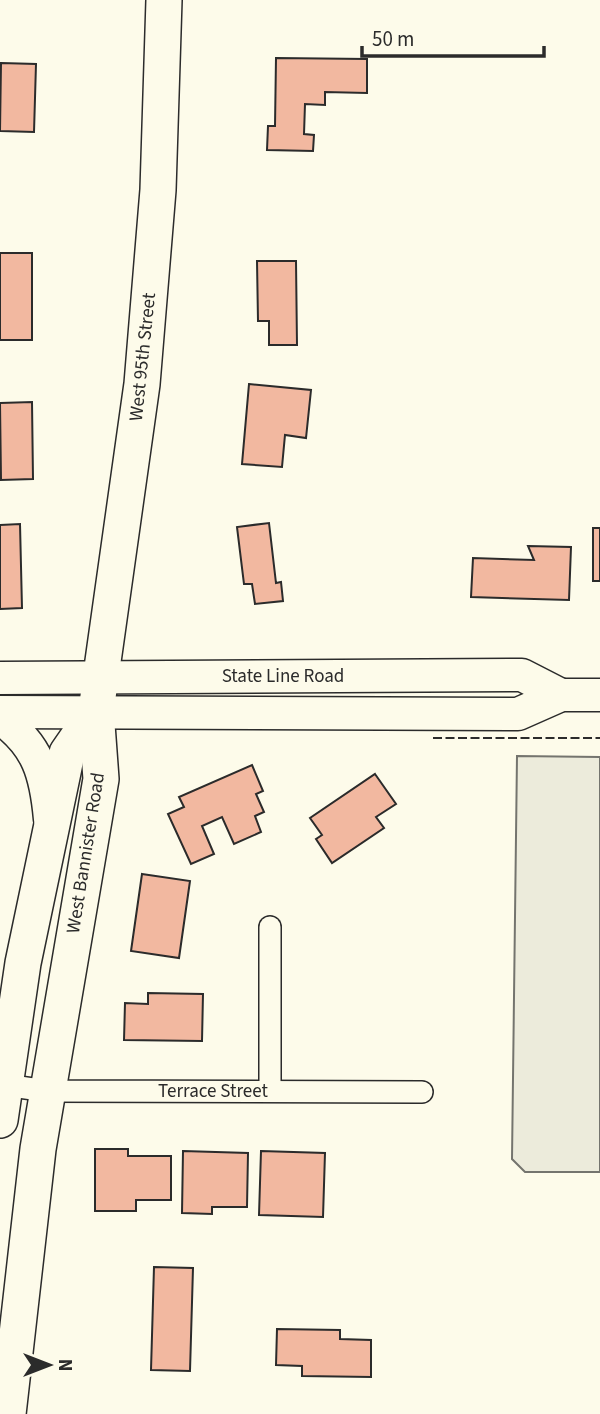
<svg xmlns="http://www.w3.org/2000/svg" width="600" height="1414" viewBox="0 0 600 1414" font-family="'Source Sans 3',sans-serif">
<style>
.green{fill:#ecebdb;stroke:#74746e;stroke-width:2}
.building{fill:#f2b8a0;stroke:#2b2b2b;stroke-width:2}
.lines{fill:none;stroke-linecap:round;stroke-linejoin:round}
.street-casing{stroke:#2b2b2b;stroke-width:24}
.secondary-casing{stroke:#2b2b2b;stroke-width:35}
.primary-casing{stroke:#2b2b2b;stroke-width:38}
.street{stroke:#fdfbea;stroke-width:21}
.secondary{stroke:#fdfbea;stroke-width:32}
.primary{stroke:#fdfbea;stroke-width:35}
.fence{stroke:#2b2b2b;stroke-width:2;stroke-dasharray:9 3.5;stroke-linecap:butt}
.labels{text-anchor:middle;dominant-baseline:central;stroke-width:5;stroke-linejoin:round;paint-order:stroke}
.street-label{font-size:19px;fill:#2b2b2b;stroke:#fdfbea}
</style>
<rect width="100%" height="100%" fill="#fdfbea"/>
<path class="green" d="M517,756L600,757V1172H525L512,1159Z"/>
<g class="building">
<path d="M276,58L367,59V93L325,92V105L305,104L304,134L314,135L313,151L267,150L268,126H275Z"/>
<path d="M1,63L36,64L34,132L0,131Z"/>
<rect x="0" y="253" width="32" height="87"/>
<path d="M257,261H296L297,345H269V321H258Z"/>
<path d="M249,384L311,390L306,438L285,435L282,467L242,464Z"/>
<path d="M32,402L33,479L1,480L0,403Z"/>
<path d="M269,523L276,583L281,582L283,601L255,604L252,584H244L237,527Z"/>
<path d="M20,524L22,608L0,609V525Z"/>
<rect x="593" y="528" width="7" height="53"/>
<path d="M528,546L571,547L569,600L471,597L473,558L534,560Z"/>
<path d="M252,765L263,791L256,794L264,812L255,816L261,832L234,844L222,817L202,826L214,854L191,864L168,814L184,807L179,797Z"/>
<path d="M375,774L396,804L376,817L384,828L332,863L316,839L322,835L310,818Z"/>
<path d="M142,874L190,881L179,958L131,951Z"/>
<path d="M148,993L203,994L202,1041L124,1040L125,1003L148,1004Z"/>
<path d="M95,1149H128V1156H171V1200H136V1211H95Z"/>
<path d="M183,1151L248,1153L247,1207H212V1214L182,1213Z"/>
<path d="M261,1151L325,1153L323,1217L259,1215Z"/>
<path d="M154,1267L193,1268L190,1371L151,1370Z"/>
<path d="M277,1329L340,1330V1339L371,1340V1377L302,1376V1366L276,1365Z"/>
</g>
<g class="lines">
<defs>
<g id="street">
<path d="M270,927V1091"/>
<path d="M5,1085L47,1091L422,1092"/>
</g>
<g id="secondary">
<path d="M0,678L522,675L561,695"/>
<path d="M0,712L518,714L561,695H600"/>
<path d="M0,718C38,745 46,774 50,819"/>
</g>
<g id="primary">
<path d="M0,1120L23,963L67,753L96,711"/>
<path d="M8,1414L38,1149L101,779L96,711L142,384L158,190L164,0"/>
</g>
</defs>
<use href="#street" class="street-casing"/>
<use href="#secondary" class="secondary-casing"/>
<use href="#primary" class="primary-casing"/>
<use href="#street" class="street"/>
<use href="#secondary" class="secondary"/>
<use href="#primary" class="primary"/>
<path class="fence" d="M433,738H600"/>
</g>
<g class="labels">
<g class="street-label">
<text transform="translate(143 357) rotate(-84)">West 95th Street</text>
<text x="283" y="676">State Line Road</text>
<text transform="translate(86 853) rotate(-81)">West Bannister Road</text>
<text x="213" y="1091">Terrace Street</text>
</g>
</g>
<g transform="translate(49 1365) rotate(90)" stroke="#fdfbea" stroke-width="5" paint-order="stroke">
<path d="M0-5L12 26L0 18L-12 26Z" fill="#2b2b2b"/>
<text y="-10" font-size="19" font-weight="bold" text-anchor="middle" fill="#2b2b2b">N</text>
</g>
<path d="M362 46v10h182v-10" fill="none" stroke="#2b2b2b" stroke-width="3.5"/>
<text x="372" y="46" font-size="21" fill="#2b2b2b" stroke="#fdfbea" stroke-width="5" paint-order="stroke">50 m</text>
</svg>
